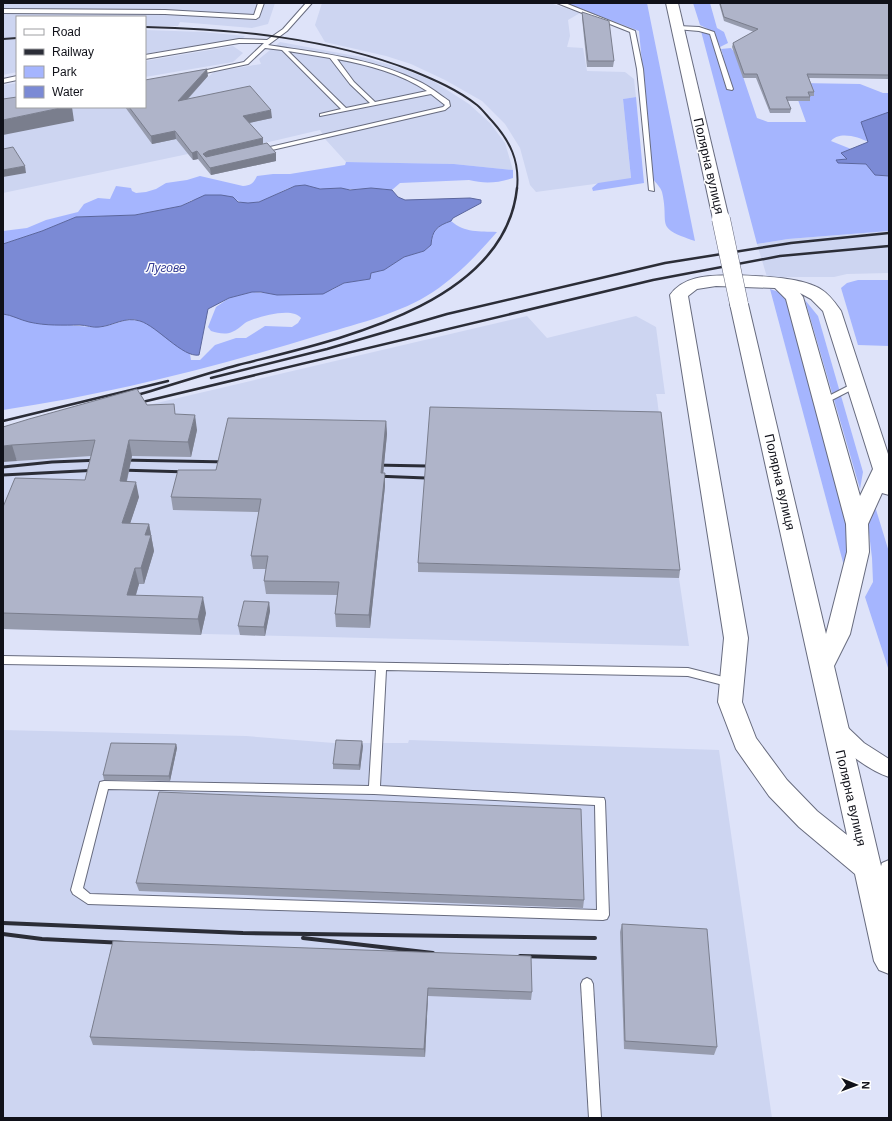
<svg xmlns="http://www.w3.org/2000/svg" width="892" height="1121" viewBox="0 0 892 1121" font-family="Helvetica,sans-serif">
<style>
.built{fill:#cdd5f1}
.green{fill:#a5b5fe}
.water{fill:#7b8ad5;stroke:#5b669d}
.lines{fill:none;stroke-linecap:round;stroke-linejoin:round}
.lane-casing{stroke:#676b7e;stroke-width:2}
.street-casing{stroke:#676b7e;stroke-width:2}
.secondary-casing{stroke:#676b7e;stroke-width:2}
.lane{fill:#fff;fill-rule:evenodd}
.street{fill:#fff;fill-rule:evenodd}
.secondary{fill:#fff;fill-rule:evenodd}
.rail-far3{stroke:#2b2d37;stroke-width:2}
.rail-far2{stroke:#2b2d37;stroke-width:2.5}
.rail-far1{stroke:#2b2d37;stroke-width:3}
.rail{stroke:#2b2d37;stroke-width:4}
.secondary-bridge-casing{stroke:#676b7e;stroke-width:19;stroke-linecap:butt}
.secondary-bridge{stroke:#fff;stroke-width:18}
.wall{fill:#969bad}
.shaded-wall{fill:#7a7e8d}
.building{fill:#afb4c9;stroke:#7a7e8d}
.labels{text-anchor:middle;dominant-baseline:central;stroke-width:3;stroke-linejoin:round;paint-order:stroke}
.far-water-label{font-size:12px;font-style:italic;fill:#343c94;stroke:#fff}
.street-label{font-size:13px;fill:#101119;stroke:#fff}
</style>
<rect width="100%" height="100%" fill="#dee3f9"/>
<g class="built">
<path d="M3,3H275L268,24L252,28L180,22L178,26H145V17H17V72L3,75Z"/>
<path d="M322,3H550L580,13L568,20L570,36L567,47L583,48L587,71L625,72L634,79L636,97L623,99L631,179L536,192L530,185L520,148L505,124L482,101L445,80L411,64L386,56L325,42L315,25Z"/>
<path d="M145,30L204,32L245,36L243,38L145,54Z"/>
<path d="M280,42L366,58L404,69L433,81L469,104L490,123L505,143L513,170L454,164L346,162L326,140L320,130L193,160L188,154L3,193V115L42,107H145L204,80L214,72L261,64L259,59Z"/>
<path d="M233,46L243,53L233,62L145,77V61Z"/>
<path d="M17,83V103L3,106V85Z"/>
<path d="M889,231V273L847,274L834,277H767L757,244L788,239Z"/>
<path d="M527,316L547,338L636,316L656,327L665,394H656L657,398L679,578L689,646L3,629V447L97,417Z"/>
<path d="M3,730L246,736L334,743H408L409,740L719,750L772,1118H3Z"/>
</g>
<g class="green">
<path d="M565,3H647L695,241C653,227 670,226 662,192C661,188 656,183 653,179L639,31Z"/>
<path d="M693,3H710L717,28L724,32L728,43L720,47L714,32L700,25Z"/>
<path d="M701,31L709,34L717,55H723L721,49L731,48L735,53L757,118L768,122H806L794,89L800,83L860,84L883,93H889V112L880,116L868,142C859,137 839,131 831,141L851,149L842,153L847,159L838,163L866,164L876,175L889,176V231L788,239L757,244Z"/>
<path d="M636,97L644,183L593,191L592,188L598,183L631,178L623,99Z"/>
<path d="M346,162L454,164L513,170V178C497,183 485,184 469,180L400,183L392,190C369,187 346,190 323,189C313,189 306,184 296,186C277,190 251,215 233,197L192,200L181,206L135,215L76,217L42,231L3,244V231L27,228L46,220L78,212L84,204L98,198L110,199L116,186L131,188L132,191L136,193L146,192L156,189L166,183L187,180L200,176L243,186C251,185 253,184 257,176L273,174H290L345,165Z"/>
<path d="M451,221C465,233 479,231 497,232C478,254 457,276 433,292C401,313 360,323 323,334C219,366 111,394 3,410V314C34,317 65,327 97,327C112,328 123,317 139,321C157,325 173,345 190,354L191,360H200L215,345L236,338H246L265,326L292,327L298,323L301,318C293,306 255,317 245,323C241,326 237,330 232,332C225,335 218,333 211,331L208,327L216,307L229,298L252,292L297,295L332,290L344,283L370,279L371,273L384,270L404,257L424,251L431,245C432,230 437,226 451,221Z"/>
<path d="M858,280H889V346L858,345L841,288L847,283Z"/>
<path d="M770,289L782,293L787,300L848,522V542L844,566Z"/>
<path d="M805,300L818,316L863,472L860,489Z"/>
<path d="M874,503L889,552V671L865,597L873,582L872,558L868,524Z"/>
</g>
<g class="water">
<path d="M889,112V176L875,175L866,164L838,163L836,160L847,159L841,153L868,142L861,122Z"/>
<path d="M305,185L320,189L341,188L350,190L371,188L392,190L398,197L405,200L470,198L481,200V203L453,218L451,221C437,226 432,230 431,245L424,251L404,257L384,270L371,273L370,279L344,283L323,294L277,295L261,292H252L229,298L208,309L199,355C183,358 157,326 140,321C125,316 113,326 99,327C93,328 86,325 80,325C63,325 46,326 29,322C20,320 12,315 3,314V244L42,231L76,217L135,215L181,206L205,195H221L233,197L238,202L248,203L259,202L295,186Z"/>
</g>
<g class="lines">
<defs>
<g id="lane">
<path d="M258,3H264L259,17L256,19L165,14L3,13V9L165,10L254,15Z"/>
<path d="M306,3H312L287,31L268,45C318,53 372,58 418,81C429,86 439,94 449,101L450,106L445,110L259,153L257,152V150L443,107L445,105L431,94L320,116V114L341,109L282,50L265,48L248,64L196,75L193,73L244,62L264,43H239L145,59V55L239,39L267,40L283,29ZM288,51L330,58L350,84L370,103L346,108ZM337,59C368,65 400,73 427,91L375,102L354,82Z"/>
<path d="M557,3H565L635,31L643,69L654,191L649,190L637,69L630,32Z"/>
<path d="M678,26L699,27L714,32L733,89L732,90L727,89L710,34L699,31L676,29V27Z"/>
<path d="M17,76V80L3,83V79Z"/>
<path d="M852,384H855L859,386L826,403H823L819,401Z"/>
<path d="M3,656L688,668L731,679L734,680L736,683L734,686L731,687L688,676L386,670L380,786L604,798L605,801L609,915L607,919L603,920L88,904L73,894L71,890L100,782L104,781L369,786L376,670L3,664ZM108,789L374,794L595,805L597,910L90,894L83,888Z"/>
<path d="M587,978L591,980L593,984L601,1118H589L581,984L583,980Z"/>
</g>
<g id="street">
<path d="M836,720L843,723L864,743L889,759V777C868,770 837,747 826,728L829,723Z"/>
<path d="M889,860V909L887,914L879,917L871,914L868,907L882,863Z"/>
</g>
<g id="secondary">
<path d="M666,3H678L729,219L727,222L721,224L715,222L713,219Z"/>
<path d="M734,275C758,276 802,277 822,290C830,295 836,304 841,311L889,457V495L882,493L868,524L869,552L850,634L834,666L889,900V974L879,970L874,961L855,874L799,827L769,796L736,749L718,702L724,638L670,295C685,274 712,276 734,275ZM716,286L775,288L786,299L846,524L847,552L826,634L748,304L745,300L739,299L733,300L730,304L847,835L817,811L787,780L756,738L742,702L748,638L688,296L697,289ZM800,293L811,299L823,311L873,469L860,496L803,297Z"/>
</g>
</defs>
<use href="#lane" class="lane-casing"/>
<use href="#street" class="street-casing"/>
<use href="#secondary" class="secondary-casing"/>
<use href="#lane" class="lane"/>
<use href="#street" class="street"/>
<use href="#secondary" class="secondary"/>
<g class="rail-far3">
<path d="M145,27C235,29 329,38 413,71C435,80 458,90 477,105C483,110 487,116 492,121C510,141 520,161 517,189"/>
<path d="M3,39L17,38"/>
</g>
<g class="rail-far2">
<path d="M211,378L327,349L447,314L665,263L791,243L889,233"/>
<path d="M130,397C166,387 201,375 238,365C331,341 505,307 517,188"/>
<path d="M134,404L653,280L780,256L889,246"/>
<path d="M3,421L168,381"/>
</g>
<g class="rail-far1">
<path d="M121,460L229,462"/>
<path d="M373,465L427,466"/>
<path d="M3,467L52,462L101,460"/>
<path d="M119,470L189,472"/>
<path d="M3,475L99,470"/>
<path d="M375,476L426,478"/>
</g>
<g class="rail">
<path d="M3,923L243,933L595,938"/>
<path d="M3,934L42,939L125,943"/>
<path d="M303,938L433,953"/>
<path d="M520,956L595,958"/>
</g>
<defs>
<path id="secondary-bridge" d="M721,219L739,304"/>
</defs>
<use href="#secondary-bridge" class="secondary-bridge-casing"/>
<use href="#secondary-bridge" class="secondary-bridge"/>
</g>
<g class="wall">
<path d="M719,3H889V79L809,78L814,92V96H810V101H787L791,109L790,113H770L756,78H743L732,47L733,43L754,32L724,21Z"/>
<path d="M582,12L614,61L613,67H587L582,18Z"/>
<path d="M208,76L188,99L272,118L249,123L263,138V144L276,161L211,175L198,159L193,160L176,139L152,144L125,107H145Z"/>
<path d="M147,405L175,414L197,430L191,457L132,456L127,481L139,497L130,523L149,524L154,551L144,584H139L136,595L206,613L201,635L3,629V507L85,480L91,456L17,461L3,427Z"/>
<path d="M386,421L387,434L383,473H385V486L370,628L336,627L335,614L337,595L266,594L264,581L266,569H253L251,556L259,512L173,510L171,497L216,470Z"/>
<path d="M418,563L680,570L679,578L418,572Z"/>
<path d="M269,602L270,611L265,636L240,635L238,626Z"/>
<path d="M176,744L177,748L170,781L104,780L103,775Z"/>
<path d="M363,746L360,770L333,769V764Z"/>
<path d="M136,883L584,900L583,908L139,891Z"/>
<path d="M622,924L717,1047L714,1055L624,1049L620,932Z"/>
<path d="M113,941L532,992L531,1000L428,996L425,1057L93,1045L90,1037Z"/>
</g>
<g class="shaded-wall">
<path d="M207,69L208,76L179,108L178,101Z"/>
<path d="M65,107H72L74,121L3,135V120Z"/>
<path d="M271,110L272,118L244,124L243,116Z"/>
<path d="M175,131L176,139L152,144L151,136Z"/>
<path d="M263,138V146L209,159L205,162L203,154L208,151Z"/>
<path d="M197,151L198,159L193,160L192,153Z"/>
<path d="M276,153V161L211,175L210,168Z"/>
<path d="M25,166L26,173L3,177V170Z"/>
<path d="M195,415L197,430L191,457L188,442Z"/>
<path d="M386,421L387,434L382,486L381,473Z"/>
<path d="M129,440L132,456L123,497L120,481Z"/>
<path d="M12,445L17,461L3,462V446Z"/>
<path d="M385,473V486L370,628L369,615Z"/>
<path d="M136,482L139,497L125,539L122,523Z"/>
<path d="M149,524L154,551L144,584L141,568L145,535Z"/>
<path d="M135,568L139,584L131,611L127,595Z"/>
<path d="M203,597L206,613L201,635L198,619Z"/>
<path d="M269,602L270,611L265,636L264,627Z"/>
<path d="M362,741L363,746L360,770L359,765Z"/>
<path d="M176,744L177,748L170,781L169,776Z"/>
<path d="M428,988V996L425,1057L424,1049Z"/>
</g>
<g class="building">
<path d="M720,3H889V75L807,74L814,92H808L810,97H786L791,109H770L757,74H744L733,43L758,29L724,17Z"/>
<path d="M582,12L609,21L614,61H588Z"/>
<path d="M207,69L178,101L250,86L271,110L243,116L263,138L208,151L203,154L206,157L267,143L276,153L210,168L197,151L192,153L175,131L151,136L129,107H145V80Z"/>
<path d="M17,97V107H65L3,120V99Z"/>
<path d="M13,147L25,166L3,170V149Z"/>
<path d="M137,389L147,405L174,404L175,414L195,415L188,442L129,440L120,481L136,482L122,523L149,524L145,535H151L141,568H135L127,595L203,597L198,619L3,613V507L15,478L85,480L95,440L12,445L3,446V427L29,419Z"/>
<path d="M430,407L661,412L680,570L418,563Z"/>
<path d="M228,418L386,421L381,473H385L369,615L335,614L339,582L264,581L268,556H251L261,499L171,497L178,470H216Z"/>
<path d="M244,601L269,602L264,627L238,626Z"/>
<path d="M336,740L362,741L359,765L333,764Z"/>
<path d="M111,743L176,744L169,776L103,775Z"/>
<path d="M159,792L581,809L584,900L136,883Z"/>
<path d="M622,924L707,929L717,1047L625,1041Z"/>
<path d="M113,941L531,956L532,992L428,988L424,1049L90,1037Z"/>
</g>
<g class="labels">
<g class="far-water-label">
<text x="166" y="268">Лугове</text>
</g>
<g class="street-label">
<text transform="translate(709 166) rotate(77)">Полярна вулиця</text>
<text transform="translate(780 482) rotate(77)">Полярна вулиця</text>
<text transform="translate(851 798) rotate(77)">Полярна вулиця</text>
</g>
</g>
<rect width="892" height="1121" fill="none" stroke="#101119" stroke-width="8"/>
<rect x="16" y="16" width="130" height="92" fill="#ffffff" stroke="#9fa0a3"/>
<rect x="24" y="29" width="20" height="6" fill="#ffffff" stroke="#9fa0a3"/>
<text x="52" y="36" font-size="12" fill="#101119">Road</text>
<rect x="24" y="49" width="20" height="6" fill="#2b2d37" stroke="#9fa0a3"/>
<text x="52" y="56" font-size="12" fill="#101119">Railway</text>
<rect x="24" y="66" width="20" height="12" fill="#a5b5fe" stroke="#9fa0a3"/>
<text x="52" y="76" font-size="12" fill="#101119">Park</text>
<rect x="24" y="86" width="20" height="12" fill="#7b8ad5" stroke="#9fa0a3"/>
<text x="52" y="96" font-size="12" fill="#101119">Water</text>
<g transform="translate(856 1085) rotate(91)" stroke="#ffffff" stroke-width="3" paint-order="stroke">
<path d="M0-3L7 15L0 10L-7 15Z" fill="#101119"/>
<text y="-6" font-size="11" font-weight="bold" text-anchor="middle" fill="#101119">N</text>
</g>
</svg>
